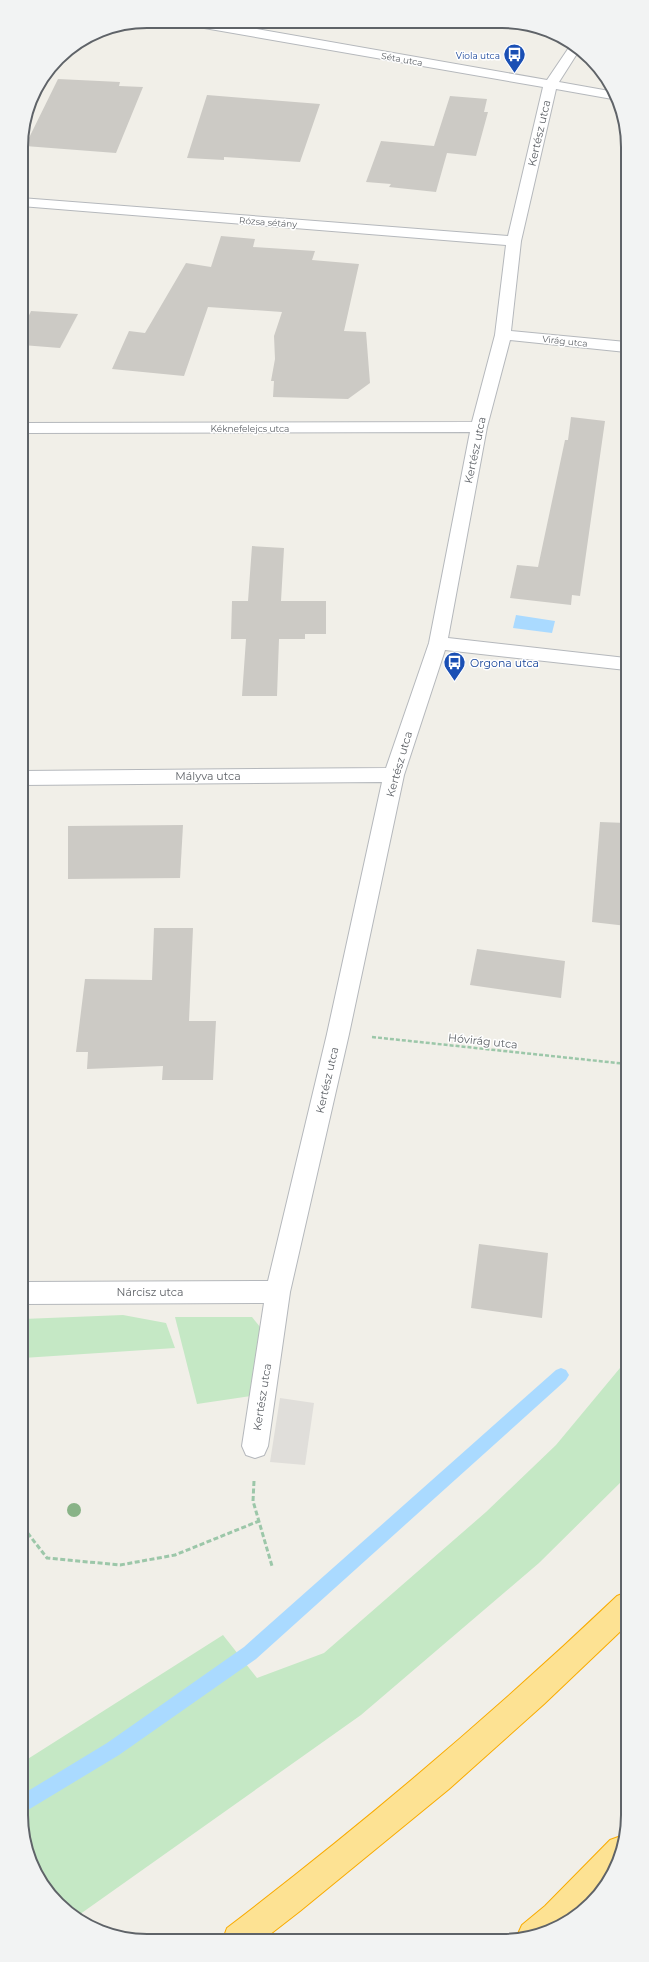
<svg xmlns="http://www.w3.org/2000/svg" width="649" height="1962" viewBox="0 0 649 1962" font-family="Montserrat,sans-serif">
<style>
.industrial{fill:#e0deda}
.green{fill:#c5e8c5}
.water{fill:#aadaff}
.lines{fill:none;stroke-linecap:round;stroke-linejoin:round}
.stream{fill:#aadaff;fill-rule:evenodd}
.building{fill:#cccac5}
.street-casing{stroke:#b5b8bc;stroke-width:2}
.highway-casing{stroke:#f9ab00;stroke-width:2}
.path-far1{stroke:#9cc7a9;stroke-width:2.5;stroke-dasharray:4 2;stroke-linecap:butt}
.path{stroke:#9cc7a9;stroke-width:3;stroke-dasharray:5 2.5;stroke-linecap:butt}
.street{fill:#fff;fill-rule:evenodd}
.highway{fill:#fde293;fill-rule:evenodd}
.tree{fill:#89b387}
.labels{text-anchor:middle;dominant-baseline:central;stroke-width:3;stroke-linejoin:round;paint-order:stroke}
.far-transit-label{font-size:9px;fill:#164399;stroke:#fff;text-anchor:end}
.far-street-label{font-size:9px;fill:#5f6368;stroke:#fff}
.street-label{font-size:11px;fill:#5f6368;stroke:#fff}
.transit-label{font-size:11px;fill:#164399;stroke:#fff;text-anchor:start}
.rim{fill:none;stroke:#5f6368;stroke-width:2}
</style>
<rect width="100%" height="100%" fill="#f1efe8"/>
<path class="industrial" d="M280,1398L314,1403L305,1465L270,1462Z"/>
<g class="green">
<path d="M123,1315L166,1323L175,1348L23,1358V1319Z"/>
<path d="M175,1317H252L273,1343L257,1395L197,1404Z"/>
<path d="M627,1324V1476L539,1563L361,1715L76,1917L58,1904L34,1871L23,1840V1762L223,1635L257,1678L324,1653L486,1512L556,1445L625,1362Z"/>
</g>
<path class="water" d="M516,615L555,621L552,633L513,628Z"/>
<g class="lines">
<path class="stream" d="M561,1368L566,1370L569,1375L566,1380L256,1659L119,1755L23,1813V1794L107,1743L244,1647L556,1370Z"/>
</g>
<g class="building">
<path d="M58,79L120,82L119,86L143,87L116,153L25,146Z"/>
<path d="M207,95L320,104L300,162L224,157V160L187,158Z"/>
<path d="M450,96L487,99L484,112H488L476,156L447,153L436,192L389,187L391,184L366,182L381,141L434,146Z"/>
<path d="M221,236L255,239L253,247L315,251L312,260L359,264L344,331L366,332L370,383L348,399L273,397L274,381H271L275,359L274,336L282,312L208,307L184,376L112,369L129,331L145,333L186,263L211,267Z"/>
<path d="M31,311L78,314L60,348L22,345V331Z"/>
<path d="M571,417L605,421L580,596L572,595L571,605L510,598L517,565L538,567L565,440H568Z"/>
<path d="M252,546L284,548L281,601H326V634H305V639H279L277,696H242L246,639H231L232,601H248Z"/>
<path d="M600,822L626,823L627,926L592,922Z"/>
<path d="M183,825L180,878L68,879V826Z"/>
<path d="M154,928H193L189,1021H216L213,1080H162L163,1066L87,1069L88,1052H76L85,979L152,980Z"/>
<path d="M477,949L565,961L561,998L470,985Z"/>
<path d="M479,1244L548,1253L542,1318L471,1308Z"/>
</g>
<g class="lines">
<defs>
<path id="street" d="M181,21H212L547,80L572,43L580,49L559,82L615,92L618,100L556,89L521,241L511,331L626,342V352L510,340L487,427L448,638L626,658V670L445,650L404,775L349,1034L290,1292L268,1446L264,1455L255,1458L246,1455L242,1446L264,1303L23,1304V1282L268,1281L327,1034L382,782L22,785V771L386,768L429,643L470,432L22,433V423L472,422L495,335L506,245L21,206V198L508,236L543,87L187,25Z"/>
<g id="highway">
<path d="M627,1592V1625L544,1704L449,1789L300,1911L264,1939H223L227,1928C363,1824 493,1714 617,1596Z"/>
<path d="M621,1836L625,1837L619,1863L598,1896L592,1902L565,1924L527,1939H519L517,1936L522,1925L545,1906L610,1840Z"/>
</g>
</defs>
<use href="#street" class="street-casing"/>
<use href="#highway" class="highway-casing"/>
<path class="path-far1" d="M372,1037L627,1064"/>
<g class="path">
<path d="M254,1481L253,1501L272,1566"/>
<path d="M23,1527L47,1558L120,1565L175,1555L259,1521"/>
</g>
<use href="#street" class="street"/>
<use href="#highway" class="highway"/>
</g>
<circle class="tree" cx="74" cy="1510" r="7"/>
<defs>
<symbol id="bus-pin" viewBox="-11 -11 22 30"><path d="M0 17L-7.5 6A9.5 9.5 0 1 1 7.5 6Z" fill="#1a4fb4" stroke="#fff"/><path d="M-5-6H5V4H4V6H2V4H-2V6H-4V4H-5ZM-3.5-4V0h7V-4ZM-3.5 1.2v1.5H-2V1.2ZM2 1.2v1.5H3.5V1.2Z" fill="#fff"/></symbol>
</defs>
<g fill-rule="evenodd">
<use href="#bus-pin" x="502" y="42" width="25" height="34"/>
<use href="#bus-pin" x="442" y="650" width="25" height="34"/>
</g>
<g class="labels">
<g class="far-transit-label">
<text x="500" y="55">Viola utca</text>
</g>
<g class="far-street-label">
<text transform="translate(402 59) rotate(10)">Séta utca</text>
<text transform="translate(268 222) rotate(4)">Rózsa sétány</text>
<text transform="translate(565 341) rotate(6)">Virág utca</text>
<text x="250" y="428">Kéknefelejcs utca</text>
</g>
<g class="street-label">
<text transform="translate(539 133) rotate(-77)">Kertész utca</text>
<text transform="translate(475 450) rotate(-78)">Kertész utca</text>
<text transform="translate(399 764) rotate(-74)">Kertész utca</text>
<text x="208" y="776">Mályva utca</text>
<text transform="translate(483 1041) rotate(6)">Hóvirág utca</text>
<text transform="translate(327 1080) rotate(-77)">Kertész utca</text>
<text x="150" y="1292">Nárcisz utca</text>
<text transform="translate(262 1397) rotate(-81)">Kertész utca</text>
</g>
<g class="transit-label">
<text x="470" y="663">Orgona utca</text>
</g>
</g>
<path d="M0 0H649V1962H0ZM147 28H502A119 119 0 0 1 621 147V1815A119 119 0 0 1 502 1934H147A119 119 0 0 1 28 1815V147A119 119 0 0 1 147 28Z" fill="#f2f3f3" fill-rule="evenodd"/>
<path class="rim" d="M147 28H502A119 119 0 0 1 621 147V1815A119 119 0 0 1 502 1934H147A119 119 0 0 1 28 1815V147A119 119 0 0 1 147 28Z"/>
</svg>
